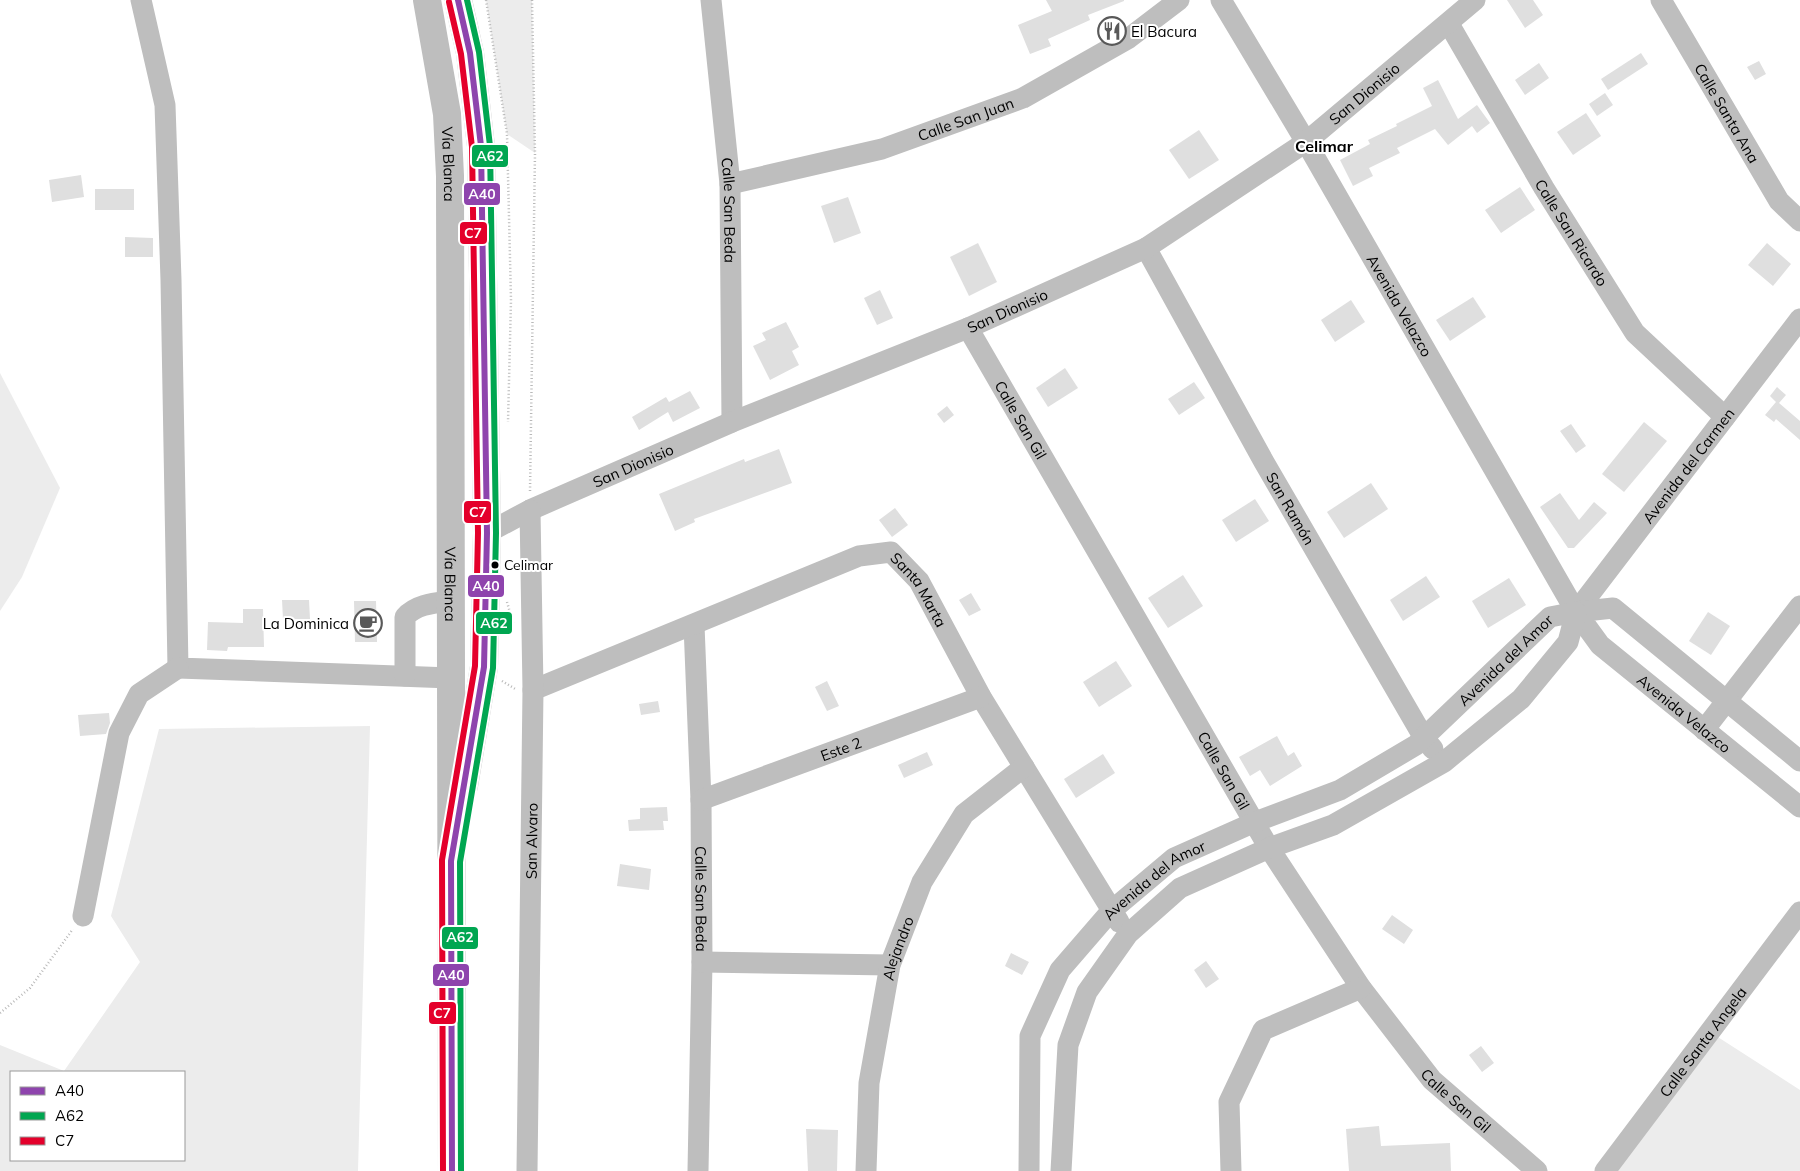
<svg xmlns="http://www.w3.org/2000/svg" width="1800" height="1171" viewBox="0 0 1800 1171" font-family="Mulish,sans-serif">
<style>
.green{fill:#ececec;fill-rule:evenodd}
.building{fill:#dfdfdf}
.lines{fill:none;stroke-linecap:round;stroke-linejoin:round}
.path{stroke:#b9b9b9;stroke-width:2.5;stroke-dasharray:1 2.5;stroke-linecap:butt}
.minor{stroke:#bebebe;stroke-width:21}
.highway{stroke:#bebebe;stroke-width:28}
.bus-1-casing{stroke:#fff;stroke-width:10}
.bus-2-casing{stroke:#fff;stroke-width:10}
.bus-3-casing{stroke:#fff;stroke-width:10}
.bus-1{stroke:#8e44ad;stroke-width:6}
.bus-2{stroke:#00a651;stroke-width:6}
.bus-3{stroke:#e4002b;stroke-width:6}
.bus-dot{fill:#000;stroke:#fff;stroke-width:2}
.labels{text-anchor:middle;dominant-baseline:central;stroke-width:4;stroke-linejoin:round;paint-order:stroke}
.bus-label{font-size:14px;fill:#000;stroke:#fff;text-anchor:start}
.poi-label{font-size:15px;fill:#000;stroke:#fff;text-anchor:start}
.street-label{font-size:15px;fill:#000;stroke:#fff}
.neighbourhood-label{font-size:16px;font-weight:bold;fill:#000;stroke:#fff}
.line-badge{stroke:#fff;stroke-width:2}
.badge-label{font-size:14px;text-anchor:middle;font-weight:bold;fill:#fff}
</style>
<rect width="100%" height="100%" fill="#fff"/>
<g class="green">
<path d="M486,0H532L535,153L507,134Z"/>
<path d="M0,373L60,488L22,577L0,611Z"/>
<path d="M370,726L358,1171H0V1045L64,1071L140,962L111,916L159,729ZM11,1072H184V1160H11Z"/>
<path d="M1710,1032L1800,1090V1171H1612Z"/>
</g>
<g class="building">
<path d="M1046,0H1124V1L1088,15L1090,20L1048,39L1051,46L1030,54L1018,25L1052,11Z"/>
<path d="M1507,0H1533L1543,15L1525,28Z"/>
<path d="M1641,53L1648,64L1608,90L1601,79Z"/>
<path d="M1759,61L1766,74L1755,80L1747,67Z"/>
<path d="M1539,63L1549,78L1525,95L1515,80Z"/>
<path d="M1438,80L1458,119L1477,105L1490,123L1477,133L1472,126L1448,145L1435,129L1397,148L1400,153L1369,168L1373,176L1353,186L1340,160L1370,144L1368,140L1397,126L1396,124L1432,106L1423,88Z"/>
<path d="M1605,93L1613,105L1597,116L1589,104Z"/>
<path d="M1586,113L1601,136L1573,155L1557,132Z"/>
<path d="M1199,130L1219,160L1189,179L1169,150Z"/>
<path d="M81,175L84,197L52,202L49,180Z"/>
<path d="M1520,187L1535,210L1501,233L1485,210Z"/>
<rect x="95" y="189" width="39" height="21"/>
<path d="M848,197L861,233L834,243L821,206Z"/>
<path d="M125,237L153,238V257H125Z"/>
<path d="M978,243L997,282L969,296L950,257Z"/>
<path d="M1767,243L1791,264L1773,286L1748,265Z"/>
<path d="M880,290L893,318L877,325L864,298Z"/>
<path d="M1473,297L1486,317L1450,341L1436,320Z"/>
<path d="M1351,300L1365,322L1335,342L1321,320Z"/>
<path d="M786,322L799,347L792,351L799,365L770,380L753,346L766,340L762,333Z"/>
<path d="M1065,368L1078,388L1048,407L1036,388Z"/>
<path d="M1194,382L1205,398L1179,415L1168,399Z"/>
<path d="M1777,387L1786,395L1779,403L1800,421V440L1776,419L1774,422L1765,415L1776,402L1770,396Z"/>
<path d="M690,391L700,408L673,422L668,412L639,430L632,417L666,397L669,402Z"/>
<path d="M947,406L954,415L944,423L937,414Z"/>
<path d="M1644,422L1667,441L1624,492L1602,474Z"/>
<path d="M1571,424L1586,446L1576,453L1560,431Z"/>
<path d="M779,449L792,483L694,519L695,522L675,531L659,494L744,459L745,462Z"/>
<path d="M1371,483L1388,509L1344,538L1327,512Z"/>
<path d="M1560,493L1579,520L1594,502L1607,513L1574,548H1568L1540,507Z"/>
<path d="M1255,499L1269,521L1236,542L1222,520Z"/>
<path d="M895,508L908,525L892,537L879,520Z"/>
<path d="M1183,575L1203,606L1168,628L1148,598Z"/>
<path d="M1426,576L1440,597L1403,621L1390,600Z"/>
<path d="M1509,578L1526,605L1488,628L1472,601Z"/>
<path d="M971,593L981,610L969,616L959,600Z"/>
<path d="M282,600H309L310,619H283Z"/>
<path d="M354,601H376L377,642H355Z"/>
<path d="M243,609H263L264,647H228L227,651L207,650L208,622L243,623Z"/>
<path d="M1708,612L1730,626L1711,655L1689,641Z"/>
<path d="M1116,661L1132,686L1099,707L1083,682Z"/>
<path d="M827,681L839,706L827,711L815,687Z"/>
<path d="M658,701L660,712L641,715L639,704Z"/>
<path d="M109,713L110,723L106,734L80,736L78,715Z"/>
<path d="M1277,736L1288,756L1294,752L1302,766L1270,786L1260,770L1250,776L1239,757Z"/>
<path d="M927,752L933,765L904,778L898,765Z"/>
<path d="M1103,754L1115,773L1076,798L1064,779Z"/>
<path d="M667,807L668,821H663L664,830L629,831L628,820L640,819V808Z"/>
<path d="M620,864L651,869L649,890L617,886Z"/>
<path d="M1392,915L1413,930L1404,944L1382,929Z"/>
<path d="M1011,953L1029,962L1022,975L1005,966Z"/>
<path d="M1206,961L1219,979L1206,988L1194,970Z"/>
<path d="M1481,1046L1494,1063L1482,1072L1469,1055Z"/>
<path d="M1379,1126L1381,1146L1450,1143L1451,1171H1349L1346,1129Z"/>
<path d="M806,1129L838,1130L837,1171H808Z"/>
</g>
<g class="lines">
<g class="path">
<path d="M486,0L507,134L511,300L508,422"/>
<path d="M530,491L535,153L532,0"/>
<path d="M507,602L513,623"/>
<path d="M502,681L517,690"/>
<path d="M0,1013L30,988L73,929"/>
</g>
<g class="minor">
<path d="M141,0L165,105L171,280L178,668L451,678"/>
<path id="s1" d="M711,0L730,184L732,422"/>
<path id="s2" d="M1221,0L1306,142L1576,612L1800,319"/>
<path id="s3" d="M1661,0L1779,201L1800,221"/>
<path id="s4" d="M1449,24L1544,188L1635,333L1725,417"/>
<path id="s5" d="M730,184L882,149L1023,98L1129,38L1179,0"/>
<path id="s6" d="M1146,248L1264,462L1424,738L1433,749"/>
<path id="s7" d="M968,328L1269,848L1361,988L1432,1080L1537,1171"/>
<path id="s8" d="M487,533L530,510L732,422L968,328L1146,248L1306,142L1475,0"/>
<path id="s9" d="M694,625L701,800L702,962L698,1171"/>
<path d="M405,676V617C416,604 435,603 451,601"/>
<path id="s10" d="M533,690L859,556L891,552L919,581L981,697L1119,922"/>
<path d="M1704,730L1800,606"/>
<path id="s11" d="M1800,761L1613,608L1576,612L1600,645L1800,807"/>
<path id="s12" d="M701,800L981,697"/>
<path d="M83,916L119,733L139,694L178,668"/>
<path d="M702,962L890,965"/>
<path id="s13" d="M527,1171L533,690L530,510"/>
<path id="s14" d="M866,1171L869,1083L890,965L922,882L964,814L1024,767"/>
<path id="s15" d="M1029,1171L1030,1036L1060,970L1111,911L1174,858L1255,822L1340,790L1416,745L1550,617L1576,612L1568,642L1521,699L1444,762L1333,825L1269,848L1180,888L1128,934L1087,992L1068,1045L1061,1171"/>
<path d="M1231,1171L1229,1102L1263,1030L1361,988"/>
<path id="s16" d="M1605,1171L1800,912"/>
</g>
<g class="highway">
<path id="s17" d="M427,0L447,114L450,176L452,1171"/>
<path d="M458,0L470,53L481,146L487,533L484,667L464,786"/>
</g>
<defs>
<path id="bus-1" d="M452,1171L451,861L484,667L487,533L481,146L470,53L458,0"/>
<path id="bus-2" d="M461,1171L460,862L493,668L496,533L490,146L479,52L467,0"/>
<path id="bus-3" d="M443,1171L442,860L475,666L478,533L472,147L461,54L449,2"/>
</defs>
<use href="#bus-1" class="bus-1-casing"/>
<use href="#bus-2" class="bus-2-casing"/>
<use href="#bus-3" class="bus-3-casing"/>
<use href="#bus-1" class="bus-1"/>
<use href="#bus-2" class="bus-2"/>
<use href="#bus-3" class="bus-3"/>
</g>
<defs>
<symbol id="restaurant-ring" viewBox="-11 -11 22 22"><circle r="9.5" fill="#fff" stroke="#595959" stroke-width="1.5"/><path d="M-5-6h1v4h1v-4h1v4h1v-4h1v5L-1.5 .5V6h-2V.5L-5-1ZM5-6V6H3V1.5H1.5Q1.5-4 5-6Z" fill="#595959"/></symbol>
<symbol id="cafe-ring" viewBox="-11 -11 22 22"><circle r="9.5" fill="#fff" stroke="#595959" stroke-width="1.5"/><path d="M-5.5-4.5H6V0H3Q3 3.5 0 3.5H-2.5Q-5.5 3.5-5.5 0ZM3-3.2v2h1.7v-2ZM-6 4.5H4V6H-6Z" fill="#595959"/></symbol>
</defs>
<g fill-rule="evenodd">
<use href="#restaurant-ring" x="1096" y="15" width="32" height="32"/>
<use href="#cafe-ring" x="352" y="607" width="32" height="32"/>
</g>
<circle class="bus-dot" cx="495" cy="565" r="4.5"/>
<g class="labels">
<g class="bus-label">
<text x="504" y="565">Celimar</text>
</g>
<g class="poi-label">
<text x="1131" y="31">El Bacura</text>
<text x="349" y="623" text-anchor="end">La Dominica</text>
</g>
<g class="street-label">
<text stroke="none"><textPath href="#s8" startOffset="986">San Dionisio</textPath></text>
<text stroke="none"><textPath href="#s3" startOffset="131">Calle Santa Ana</textPath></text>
<text stroke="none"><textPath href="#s5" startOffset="245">Calle San Juan</textPath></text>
<text stroke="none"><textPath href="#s17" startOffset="166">Vía Blanca</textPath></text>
<text stroke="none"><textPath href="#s1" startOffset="211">Calle San Beda</textPath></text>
<text stroke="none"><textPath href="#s4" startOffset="242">Calle San Ricardo</textPath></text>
<text stroke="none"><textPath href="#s2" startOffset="354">Avenida Velazco</textPath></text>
<text stroke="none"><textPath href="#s8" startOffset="566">San Dionisio</textPath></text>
<text stroke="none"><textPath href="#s7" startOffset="106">Calle San Gil</textPath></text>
<text stroke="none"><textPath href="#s8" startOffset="161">San Dionisio</textPath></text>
<text stroke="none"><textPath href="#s2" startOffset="892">Avenida del Carmen</textPath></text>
<text stroke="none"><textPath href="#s6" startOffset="298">San Ramón</textPath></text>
<text stroke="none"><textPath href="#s17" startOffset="586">Vía Blanca</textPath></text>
<text stroke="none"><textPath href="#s10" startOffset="432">Santa Marta</textPath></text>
<text stroke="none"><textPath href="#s15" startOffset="759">Avenida del Amor</textPath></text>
<text stroke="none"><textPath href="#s11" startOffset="428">Avenida Velazco</textPath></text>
<text stroke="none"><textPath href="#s12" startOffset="149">Este 2</textPath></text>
<text stroke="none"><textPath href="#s7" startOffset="511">Calle San Gil</textPath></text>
<text stroke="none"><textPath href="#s13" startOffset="330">San Alvaro</textPath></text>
<text stroke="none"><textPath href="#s15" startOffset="339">Avenida del Amor</textPath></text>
<text stroke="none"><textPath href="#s9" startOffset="274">Calle San Beda</textPath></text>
<text stroke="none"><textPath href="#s14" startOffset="226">Alejandro</textPath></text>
<text stroke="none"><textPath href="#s16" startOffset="162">Calle Santa Angela</textPath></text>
<text stroke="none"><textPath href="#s7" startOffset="916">Calle San Gil</textPath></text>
</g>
<g class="neighbourhood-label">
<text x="1324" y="146">Celimar</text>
</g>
</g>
<g class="line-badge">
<rect x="471" y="144" width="38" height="24" rx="5" fill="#00a651"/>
<rect x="463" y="182" width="38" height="24" rx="5" fill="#8e44ad"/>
<rect x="459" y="221" width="29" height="24" rx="5" fill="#e4002b"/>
<rect x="463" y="500" width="29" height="24" rx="5" fill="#e4002b"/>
<rect x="467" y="574" width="38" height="24" rx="5" fill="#8e44ad"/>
<rect x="475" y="611" width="38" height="24" rx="5" fill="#00a651"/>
<rect x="441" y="926" width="38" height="24" rx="5" fill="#00a651"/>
<rect x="432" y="963" width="38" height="24" rx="5" fill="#8e44ad"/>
<rect x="428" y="1001" width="29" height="24" rx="5" fill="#e4002b"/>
</g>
<g class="badge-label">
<text x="490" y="161">A62</text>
<text x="482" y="199">A40</text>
<text x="473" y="238">C7</text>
<text x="478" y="517">C7</text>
<text x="486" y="591">A40</text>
<text x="494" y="628">A62</text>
<text x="460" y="942">A62</text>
<text x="451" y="980">A40</text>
<text x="442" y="1018">C7</text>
</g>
<rect x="10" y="1071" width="175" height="90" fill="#ffffff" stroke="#999999"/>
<rect x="20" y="1087" width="25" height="8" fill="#8e44ad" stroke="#999999"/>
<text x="55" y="1096" font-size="15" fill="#000000">A40</text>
<rect x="20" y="1112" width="25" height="8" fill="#00a651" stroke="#999999"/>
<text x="55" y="1121" font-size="15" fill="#000000">A62</text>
<rect x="20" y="1137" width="25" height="8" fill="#e4002b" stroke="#999999"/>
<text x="55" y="1146" font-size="15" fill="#000000">C7</text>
</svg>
